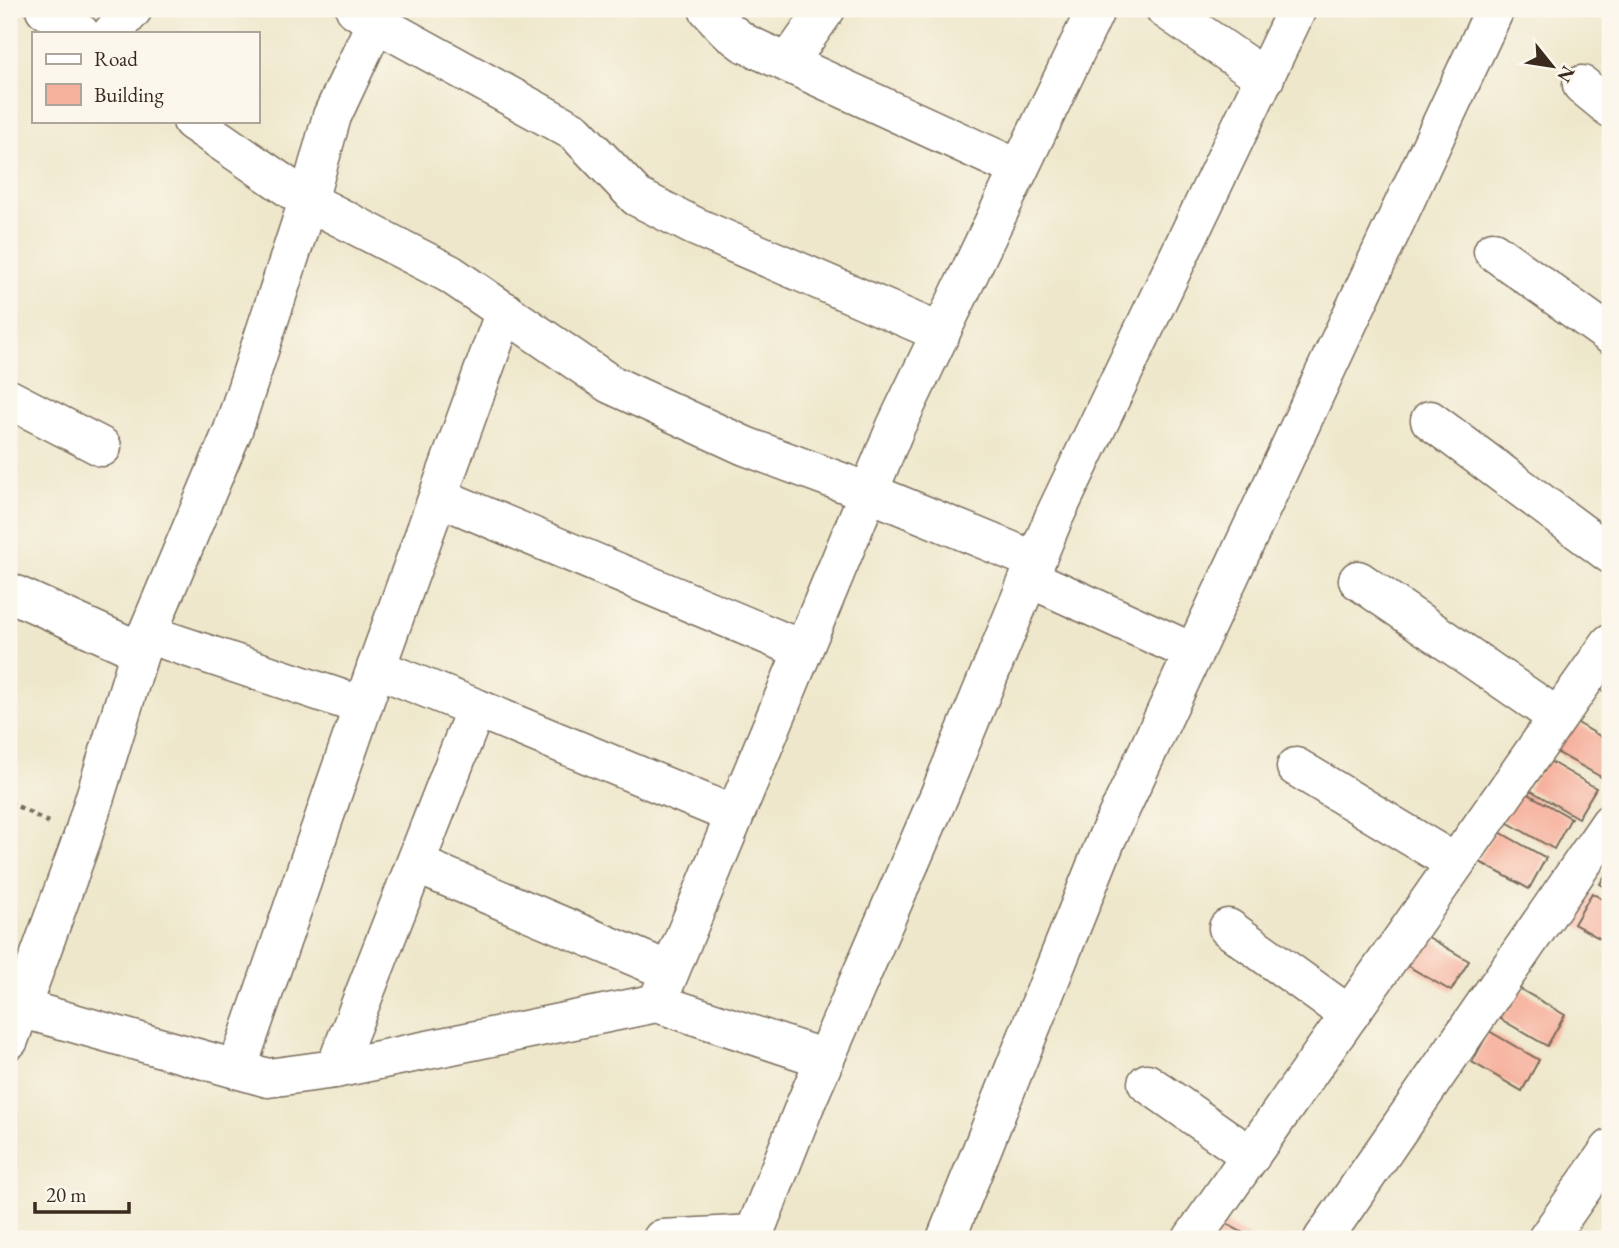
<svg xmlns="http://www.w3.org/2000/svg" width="1619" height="1248" viewBox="0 0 1619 1248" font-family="'EB Garamond',serif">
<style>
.building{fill:#f6b19d}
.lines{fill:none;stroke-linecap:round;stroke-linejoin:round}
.minor-casing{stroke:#7a6c5b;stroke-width:41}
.path{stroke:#7a6c5b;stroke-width:4.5;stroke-dasharray:5 5;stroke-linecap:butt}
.minor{stroke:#fff;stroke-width:38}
</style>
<rect width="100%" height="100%" fill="#fbf7ec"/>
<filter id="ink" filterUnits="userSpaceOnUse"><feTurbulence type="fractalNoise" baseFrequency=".0143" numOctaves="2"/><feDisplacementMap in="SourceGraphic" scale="14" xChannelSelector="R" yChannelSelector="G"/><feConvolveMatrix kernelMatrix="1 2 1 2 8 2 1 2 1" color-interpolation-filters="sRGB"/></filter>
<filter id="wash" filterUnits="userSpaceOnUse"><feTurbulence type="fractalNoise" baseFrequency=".00686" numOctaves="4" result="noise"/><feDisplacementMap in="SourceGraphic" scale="28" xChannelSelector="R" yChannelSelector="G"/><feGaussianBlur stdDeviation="1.57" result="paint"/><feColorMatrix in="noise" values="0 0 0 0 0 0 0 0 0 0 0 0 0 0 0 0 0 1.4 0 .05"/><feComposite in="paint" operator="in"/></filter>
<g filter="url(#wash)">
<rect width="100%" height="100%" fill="#eee7cb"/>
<g id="blocks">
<g class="building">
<path d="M1610,667V695L1598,688Z"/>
<path d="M1571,719L1610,742V766L1603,778L1553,750Z"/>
<path d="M1546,759L1596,788L1578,818L1528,789Z"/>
<path d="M1521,790L1571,818L1554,849L1503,820Z"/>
<path d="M1496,830L1546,858L1529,889L1478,861Z"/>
<path d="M1610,867V890L1600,884Z"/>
<path d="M1592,893L1610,904V944L1574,924Z"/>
<path d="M1418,931L1469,961L1451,991L1401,962Z"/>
<path d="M1515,986L1565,1015L1547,1046L1497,1017Z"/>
<path d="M1489,1031L1539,1060L1522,1091L1472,1062Z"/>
<path d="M1218,1219L1254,1239H1207Z"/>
</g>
</g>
</g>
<g filter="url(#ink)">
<use href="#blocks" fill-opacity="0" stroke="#7a6c5b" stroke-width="2"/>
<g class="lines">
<defs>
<g id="minor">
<path d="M45,9L80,33"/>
<path d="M355,9L375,22L575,132L637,197L694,226L941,333"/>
<path d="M708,9L727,30L744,43L1019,169"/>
<path d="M1165,9L1265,78"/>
<path d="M112,33L133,9"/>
<path d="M788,63L826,9"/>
<path d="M1582,85L1610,108"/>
<path d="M192,121L308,201L450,274L610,384L745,446L868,492L1036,561"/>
<path d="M1493,251L1610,335"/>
<path d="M9,399L102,447"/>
<path d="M1430,420L1610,554"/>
<path d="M439,497L803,650"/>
<path d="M1029,578L1194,653"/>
<path d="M1358,580L1557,717"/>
<path d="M9,592L140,651"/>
<path d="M147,634L363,706"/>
<path d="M476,708L376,668L505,311"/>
<path d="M1296,767L1455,863"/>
<path d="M416,864L669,971"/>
<path d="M1228,928L1349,1015"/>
<path d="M9,1002L20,1008L268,1078L335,1069L476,708L734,815"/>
<path d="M9,1040L82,839L140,651L233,430L308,201L332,116L382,9"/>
<path d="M825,1059L657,1003L896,426L1096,9"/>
<path d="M237,1069L376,668"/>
<path d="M335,1069L657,1003"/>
<path d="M1147,1083L1251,1156"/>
<path d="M662,1239L754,1234"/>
<path d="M752,1239L805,1105L939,796L1054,517L1297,9"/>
<path d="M946,1239L1107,838L1495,9"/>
<path d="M1192,1239L1610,643"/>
<path d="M1323,1239L1610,823"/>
<path d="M1547,1239L1610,1149"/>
</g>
</defs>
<use href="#minor" class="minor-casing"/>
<path class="path" d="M9,802L52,824"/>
<use href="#minor" class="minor"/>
</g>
</g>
<rect width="1619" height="1248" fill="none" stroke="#fbf7ec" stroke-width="35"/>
<rect x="32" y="32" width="228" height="91" fill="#fbf7ec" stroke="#aea59a" stroke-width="2"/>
<rect x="46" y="54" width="35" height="10" fill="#ffffff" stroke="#aea59a" stroke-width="2"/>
<text x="94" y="66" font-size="21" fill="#3b2a1e">Road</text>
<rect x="46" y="84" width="35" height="21" fill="#f6b19d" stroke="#aea59a" stroke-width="2"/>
<text x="94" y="102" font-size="21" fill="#3b2a1e">Building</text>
<g transform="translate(1552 66) rotate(120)" stroke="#fbf7ec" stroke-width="5" paint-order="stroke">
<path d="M0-5L12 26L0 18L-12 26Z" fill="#3b2a1e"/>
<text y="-10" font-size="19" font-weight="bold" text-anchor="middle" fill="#3b2a1e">N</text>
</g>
<path d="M35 1202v10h94v-10" fill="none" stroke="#3b2a1e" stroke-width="3.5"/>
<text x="46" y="1202" font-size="21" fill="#3b2a1e" stroke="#fbf7ec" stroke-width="5" paint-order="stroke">20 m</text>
</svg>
